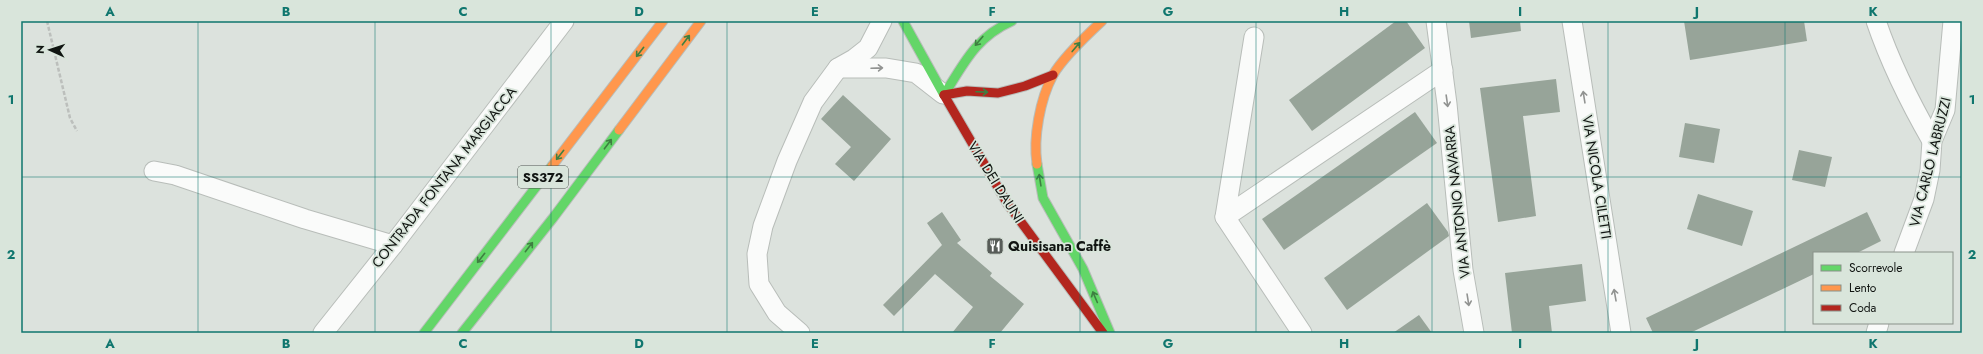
<svg xmlns="http://www.w3.org/2000/svg" width="1983" height="354" viewBox="0 0 1983 354" font-family="Jost,sans-serif">
<style>
.building{fill:#97a499}
.lines{fill:none;stroke-linecap:round;stroke-linejoin:round}
.street-casing{stroke:#b8bdb9;stroke-width:21}
.fast-casing{stroke:#b8bdb9;stroke-width:11}
.slow-casing{stroke:#b8bdb9;stroke-width:11}
.jam-casing{stroke:#b8bdb9;stroke-width:11}
.path{stroke:#bcbfbc;stroke-width:2.5;stroke-dasharray:4 2;stroke-linecap:butt}
.street{stroke:#fafbfa;stroke-width:19}
.fast{stroke:#63d668;stroke-width:9}
.slow{stroke:#ff974d;stroke-width:9}
.jam{stroke:#b3261e;stroke-width:9}
.oneway{stroke:#3e7f41}
.oneway2{stroke:#919391}
.grid{fill:none;stroke:#0f766e;stroke-width:1;stroke-opacity:0.55}
.labels{text-anchor:middle;dominant-baseline:central;stroke-width:3.5;stroke-linejoin:round;paint-order:stroke}
.shield{fill:#d9e5db;stroke:#4c534e;stroke-width:1}
.shield-label{font-size:13px;font-weight:bold;fill:#101411}
.street-label{font-size:14px;fill:#101411;stroke:#d9e5db}
.poi-label{font-size:14px;font-weight:bold;fill:#101411;stroke:#d9e5db;text-anchor:start}
.neatline{fill:none;stroke:#0f766e;stroke-width:1.5}
.grid-label{font-size:13px;text-anchor:middle;font-weight:bold;fill:#0f766e}
</style>
<rect width="100%" height="100%" fill="#dce2dd"/>
<g class="building">
<path d="M1396,21H1406L1425,48L1312,131L1289,100Z"/>
<path d="M1469,21H1520L1521,31L1471,38Z"/>
<path d="M1684,21H1804L1807,41L1690,60Z"/>
<path d="M1556,79L1560,112L1523,116L1536,216L1498,222L1480,88Z"/>
<path d="M843,95L891,139L854,181L835,164L851,147L821,119Z"/>
<path d="M1415,112L1437,143L1284,250L1262,219Z"/>
<path d="M1685,123L1720,129L1714,163L1679,157Z"/>
<path d="M1799,150L1832,157L1825,187L1792,180Z"/>
<path d="M1698,194L1753,211L1742,246L1687,229Z"/>
<path d="M1427,203L1448,232L1449,236L1347,310L1324,278Z"/>
<path d="M942,212L961,240L957,243L992,273L990,276L1024,304L1000,333H952L973,307L935,274L894,316L883,305L942,245L927,223Z"/>
<path d="M1867,212L1881,241L1857,253H1814V274L1690,333H1653L1646,318Z"/>
<path d="M1582,264L1586,301L1549,306L1552,333H1512L1505,273Z"/>
<path d="M1419,315L1432,333H1393Z"/>
</g>
<g class="lines">
<defs>
<g id="street">
<path d="M1436,21L1447,104L1463,270L1474,333"/>
<path d="M1572,21L1621,333"/>
<path d="M1876,21C1891,65 1909,101 1932,141"/>
<path d="M1254,37L1225,217L1302,333"/>
<path d="M838,68H886L916,73L943,94"/>
<path d="M154,171L175,175L305,219L393,245"/>
<path d="M1225,217L1443,70"/>
<path d="M1904,253L1924,199L1930,170L1932,141L1945,110L1953,21"/>
<path d="M323,333L393,245L564,21"/>
<path d="M800,333L777,313L759,284L757,254L763,226L787,161L813,102L838,68L854,59L868,48L882,21"/>
<path d="M1876,333L1879,323"/>
</g>
<g id="fast">
<path d="M903,21L944,95"/>
<path d="M944,95C964,63 976,37 1012,21"/>
<path d="M1037,164L1043,198L1083,269L1110,333"/>
<path d="M424,333L552,166"/>
<path d="M462,333L553,218L619,130"/>
</g>
<g id="slow">
<path d="M619,130L701,21"/>
<path d="M1037,164C1033,138 1040,99 1053,75C1062,59 1088,34 1102,21"/>
<path d="M552,166L663,21"/>
</g>
<g id="jam">
<path d="M944,95L1007,203L1103,333"/>
<path d="M944,95L967,91L998,93L1025,86L1053,75"/>
</g>
</defs>
<use href="#street" class="street-casing"/>
<use href="#fast" class="fast-casing"/>
<use href="#slow" class="slow-casing"/>
<use href="#jam" class="jam-casing"/>
<path class="path" d="M47,21L70,118L77,131"/>
<use href="#street" class="street"/>
<use href="#fast" class="fast"/>
<use href="#slow" class="slow"/>
<use href="#jam" class="jam"/>
</g>
<defs><path id="oneway-shaft" d="M-6 0H5M1.5-3L5.5 0L1.5 3" fill="none" stroke-width="1.6" stroke-linecap="round" stroke-linejoin="round"/></defs>
<g class="oneway">
<use href="#oneway-shaft" transform="translate(686 40) rotate(-53)"/>
<use href="#oneway-shaft" transform="translate(979 41) rotate(130)"/>
<use href="#oneway-shaft" transform="translate(1076 47) rotate(-50)"/>
<use href="#oneway-shaft" transform="translate(640 52) rotate(128)"/>
<use href="#oneway-shaft" transform="translate(982 92) rotate(2)"/>
<use href="#oneway-shaft" transform="translate(608 144) rotate(-53)"/>
<use href="#oneway-shaft" transform="translate(560 155) rotate(128)"/>
<use href="#oneway-shaft" transform="translate(1040 180) rotate(-99)"/>
<use href="#oneway-shaft" transform="translate(529 247) rotate(-52)"/>
<use href="#oneway-shaft" transform="translate(481 258) rotate(128)"/>
<use href="#oneway-shaft" transform="translate(1095 297) rotate(-113)"/>
</g>
<g class="oneway2">
<use href="#oneway-shaft" transform="translate(877 68) rotate(-2)"/>
<use href="#oneway-shaft" transform="translate(1584 97) rotate(-99)"/>
<use href="#oneway-shaft" transform="translate(1447 101) rotate(82)"/>
<use href="#oneway-shaft" transform="translate(1615 295) rotate(-100)"/>
<use href="#oneway-shaft" transform="translate(1468 300) rotate(81)"/>
</g>
<path class="grid" d="M198,21V333M375,21V333M551,21V333M727,21V333M903,21V333M1080,21V333M1256,21V333M1432,21V333M1608,21V333M1785,21V333M21,177H1962"/>
<defs>
<symbol id="restaurant-square" viewBox="-11 -11 22 22"><rect x="-9" y="-9" width="18" height="18" rx="4" fill="#575c58" stroke="#d9e5db"/><path d="M-5-6h1v4h1v-4h1v4h1v-4h1v5L-1.5 .5V6h-2V.5L-5-1ZM5-6V6H3V1.5H1.5Q1.5-4 5-6Z" fill="#fff"/></symbol>
</defs>
<g fill-rule="evenodd">
<use href="#restaurant-square" x="985" y="236" width="20" height="20"/>
</g>
<g class="labels">
<rect class="shield" x="518" y="166" width="50" height="22" rx="3"/>
<g class="shield-label">
<text x="543" y="177">SS372</text>
</g>
<g class="street-label">
<text transform="translate(1930 162) rotate(-76)">VIA CARLO LABRUZZI</text>
<text transform="translate(444 177) rotate(-52)">CONTRADA FONTANA MARGIACCA</text>
<text transform="translate(1597 177) rotate(81)">VIA NICOLA CILETTI</text>
<text transform="translate(996 182) rotate(58)">VIA DEI DAUNI</text>
<text transform="translate(1457 202) rotate(-96)">VIA ANTONIO NAVARRA</text>
</g>
<g class="poi-label">
<text x="1008" y="246">Quisisana Caffè</text>
</g>
</g>
<rect width="1983" height="354" fill="none" stroke="#d9e5db" stroke-width="44"/>
<rect x="1813" y="252" width="140" height="72" fill="#d9e5db" stroke="#89918a"/>
<rect x="1821" y="265" width="20" height="6" fill="#63d668" stroke="#89918a"/>
<text x="1849" y="272" font-size="12" fill="#101411">Scorrevole</text>
<rect x="1821" y="285" width="20" height="6" fill="#ff974d" stroke="#89918a"/>
<text x="1849" y="292" font-size="12" fill="#101411">Lento</text>
<rect x="1821" y="305" width="20" height="6" fill="#b3261e" stroke="#89918a"/>
<text x="1849" y="312" font-size="12" fill="#101411">Coda</text>
<g transform="translate(50 50) rotate(273)" stroke="#d9e5db" stroke-width="3" paint-order="stroke">
<path d="M0-3L7 15L0 10L-7 15Z" fill="#101411"/>
<text y="-6" font-size="11" font-weight="bold" text-anchor="middle" fill="#101411">N</text>
</g>
<rect x="22" y="22" width="1939" height="310" class="neatline"/>
<g class="grid-label">
<text x="110" y="16">A</text>
<text x="286" y="16">B</text>
<text x="463" y="16">C</text>
<text x="639" y="16">D</text>
<text x="815" y="16">E</text>
<text x="992" y="16">F</text>
<text x="1168" y="16">G</text>
<text x="1344" y="16">H</text>
<text x="1520" y="16">I</text>
<text x="1697" y="16">J</text>
<text x="1873" y="16">K</text>
<text x="11" y="104">1</text>
<text x="1972" y="104">1</text>
<text x="11" y="259">2</text>
<text x="1972" y="259">2</text>
<text x="110" y="348">A</text>
<text x="286" y="348">B</text>
<text x="463" y="348">C</text>
<text x="639" y="348">D</text>
<text x="815" y="348">E</text>
<text x="992" y="348">F</text>
<text x="1168" y="348">G</text>
<text x="1344" y="348">H</text>
<text x="1520" y="348">I</text>
<text x="1697" y="348">J</text>
<text x="1873" y="348">K</text>
</g>
</svg>
